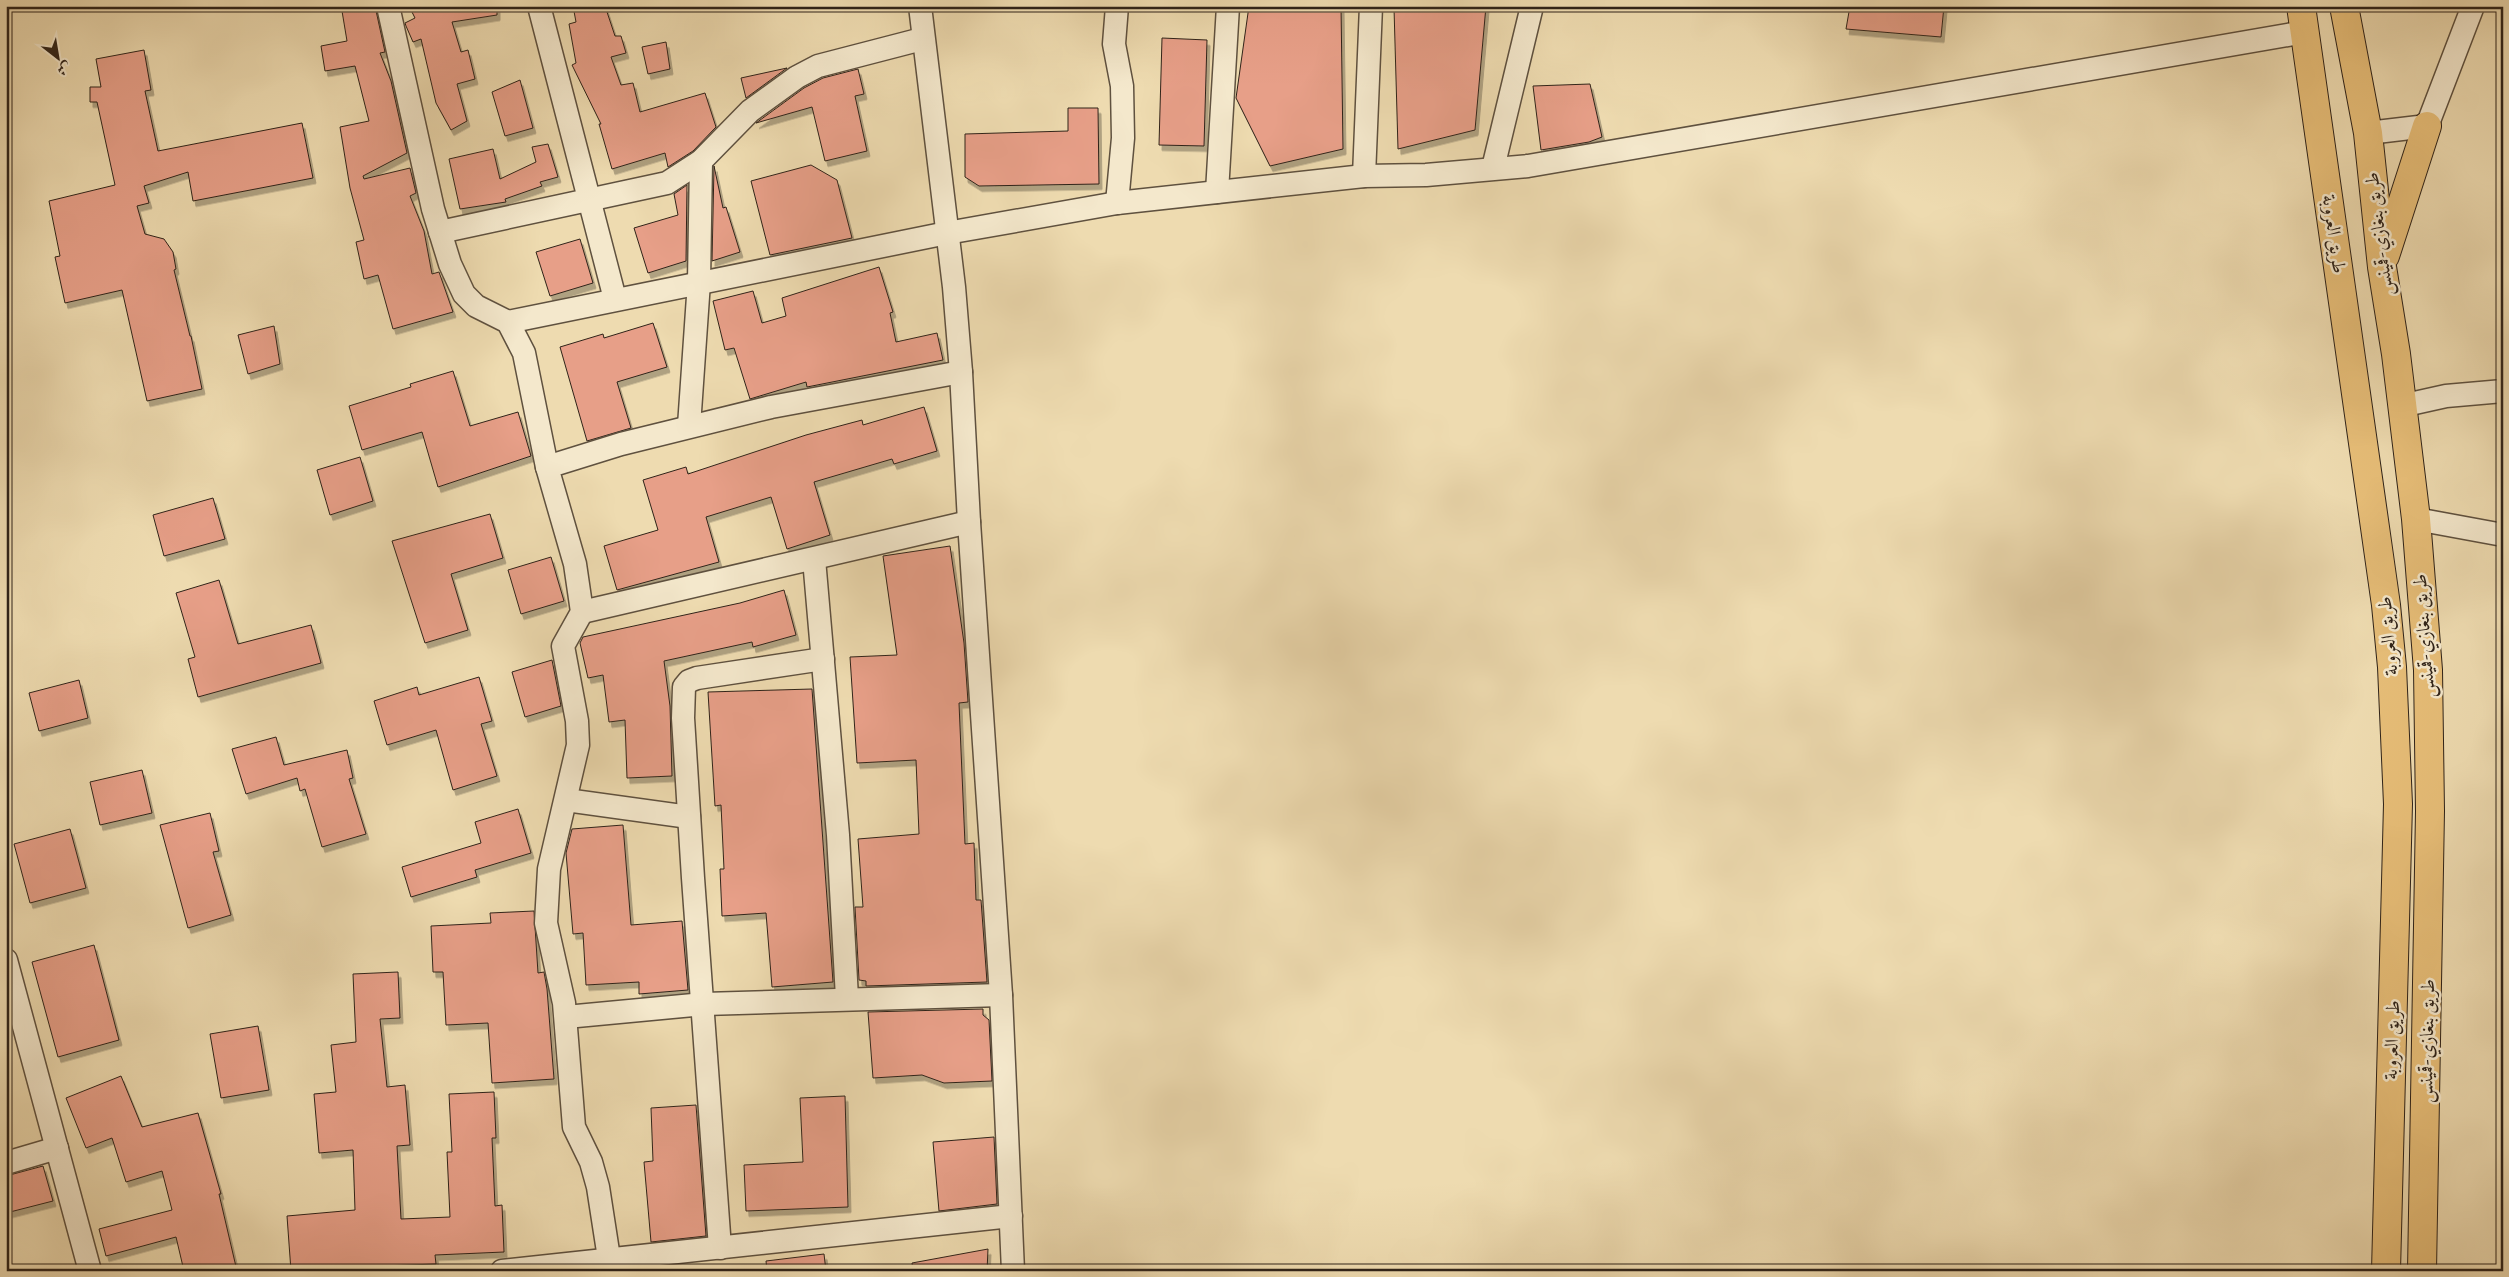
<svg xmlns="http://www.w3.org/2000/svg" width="2509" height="1277" viewBox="0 0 2509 1277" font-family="Alegreya,Amiri,serif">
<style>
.building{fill:#e79f88;stroke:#2f2319;filter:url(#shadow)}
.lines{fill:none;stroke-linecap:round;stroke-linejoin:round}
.street-casing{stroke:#5f513f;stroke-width:25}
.primary-casing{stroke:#2f2319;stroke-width:30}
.street{stroke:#f4e8cc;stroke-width:22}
.primary{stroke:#e7be78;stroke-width:28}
.labels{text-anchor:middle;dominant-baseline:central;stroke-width:5;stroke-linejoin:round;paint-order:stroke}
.street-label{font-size:19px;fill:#2f2319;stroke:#f4e8cc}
</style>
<defs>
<filter id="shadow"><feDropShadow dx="3" dy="5.5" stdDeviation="0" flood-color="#0004"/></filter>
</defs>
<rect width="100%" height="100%" fill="#eedbb0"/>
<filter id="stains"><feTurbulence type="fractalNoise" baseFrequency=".004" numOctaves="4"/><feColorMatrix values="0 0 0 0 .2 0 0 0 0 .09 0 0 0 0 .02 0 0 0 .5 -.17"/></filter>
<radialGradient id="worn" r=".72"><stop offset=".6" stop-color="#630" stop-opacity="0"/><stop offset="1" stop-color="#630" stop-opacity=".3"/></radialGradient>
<g class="building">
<path d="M365,6H375L385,52L380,53L391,81L407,153L363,176L364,179L410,168L416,193L410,196L424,231L432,274L439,272L453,312L393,329L378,275L364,279L356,242L364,240L350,188L340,127L369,121L355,66L325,71L321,46L347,41L342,11Z"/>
<path d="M409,6H497V15L452,22L461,52L468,50L475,79L457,84L467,121L451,130L436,103L421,39L413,42L406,26L405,23L415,18Z"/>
<path d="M573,6H605L615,36H621L626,53L611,57L621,85L633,83L640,112L705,93L716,127L693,151L668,167L665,153L612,169L599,124H601L572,65L576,63L569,24L576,22Z"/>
<path d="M1249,6H1341L1343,149L1270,166L1236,98Z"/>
<path d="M1406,6H1486L1475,130L1398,149L1394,8Z"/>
<path d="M1850,6H1944L1941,37L1846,29Z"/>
<path d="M1162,38L1207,40L1204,146L1159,145Z"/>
<path d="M666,42L670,69L648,74L642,47Z"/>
<path d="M144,50L151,90L145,91L158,151L302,123L313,178L193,201L188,172L144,186L149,203L137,206L145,234L164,239L173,252L176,269L174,270L190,336H191L202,389L147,401L122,290L65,303L55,257L60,256L49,201L115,185L97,102H90V87H101L96,59Z"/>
<path d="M787,68L746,98L741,78Z"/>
<path d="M858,69L864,94L855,96L867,151L825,161L812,107L756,123L804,88L823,78Z"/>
<path d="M520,80L533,128L505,136L492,92Z"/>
<path d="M1590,84L1602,137L1589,142L1541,150L1533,86Z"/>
<path d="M1068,108H1098L1099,184L979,186L965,177V134L1068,131Z"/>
<path d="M548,144L558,177L540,182L542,186L505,199L506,202L460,209L449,159L493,149L500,179L536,162L532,147Z"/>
<path d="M811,165L837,180L852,238L770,255L751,181Z"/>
<path d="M714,166L723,208L726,207L740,252L712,261Z"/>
<path d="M687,185L686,261L648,273L634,228L678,215L674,194Z"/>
<path d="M580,239L593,283L550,296L536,252Z"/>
<path d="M879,267L893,312L890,313L896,342L937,333L943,360L807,387L806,382L750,399L734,348L725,350L713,301L753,291L762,323L786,316L782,298Z"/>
<path d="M653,323L667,367L617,382L631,428L587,441L560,347L603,334L604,338Z"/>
<path d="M274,326L280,364L248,374L238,335Z"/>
<path d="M453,371L470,426L518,412L531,456L438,487L422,432L362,450L349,406L411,387L410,384Z"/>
<path d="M924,407L937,451L894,464L892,459L814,482L830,535L787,549L771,497L706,517L719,562L617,590L604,546L658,530L643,480L686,467L688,474L806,435L862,420L863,425Z"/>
<path d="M360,457L373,501L330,515L317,470Z"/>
<path d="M213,498L225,539L164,556L153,515Z"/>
<path d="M490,514L503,558L451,574L468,630L425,643L392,541Z"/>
<path d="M950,546L964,643L968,702L959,703L965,844L974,843L976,900H981L987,982L866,986V981L859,980L855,907H863L858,839L919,834L916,760L857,763L850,657L897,655L883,556Z"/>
<path d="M551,557L564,601L521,614L508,570Z"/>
<path d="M219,580L238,644L311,625L321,663L198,697L188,659L195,657L176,593Z"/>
<path d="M784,590L796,635L753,647L752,642L664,661L670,706L672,776L627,778L625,720L609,722L603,675L588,678L580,643L583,637L740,603Z"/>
<path d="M552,660L561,706L525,717L512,672Z"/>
<path d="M479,677L492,721L481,724L497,776L453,790L436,730L387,745L374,701L417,687L419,695Z"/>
<path d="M79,680L88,718L39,731L29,693Z"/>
<path d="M812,689L833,982L772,987L766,913L722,916L720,869H724L721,805L715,806L708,692Z"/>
<path d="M276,737L284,765L347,750L353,778L349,779L366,834L322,847L305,789L300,791L297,778L246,794L232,749Z"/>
<path d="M142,770L152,813L100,825L90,782Z"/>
<path d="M518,809L531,853L475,870L477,877L411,897L402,867L481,843L475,822Z"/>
<path d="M210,813L219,851L213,852L231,915L188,928L160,825Z"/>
<path d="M623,825L631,925L682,921L688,990L639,994V982L586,985L583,933L573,934L566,853L572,829Z"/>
<path d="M70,829L86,888L30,903L14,844Z"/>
<path d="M534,911L538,973L544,972L547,989L554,1079L492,1083L488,1023L446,1025L443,972H433L431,926L491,923L490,913Z"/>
<path d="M94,945L119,1040L58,1057L32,962Z"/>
<path d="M398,972L400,1018L380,1019L387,1087L405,1085L410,1145L397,1146L401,1219L450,1217L447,1152H452L449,1094L494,1092L496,1138H492L495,1206L502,1205L504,1252L435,1255L436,1264L381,1266V1271H291L287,1216L355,1210L353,1150L319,1153L314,1094L336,1092L331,1045L356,1042L353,974Z"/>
<path d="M983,1009V1015L989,1020L992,1081L944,1083L922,1075L873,1078L868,1012Z"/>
<path d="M258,1026L269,1090L221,1098L210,1034Z"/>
<path d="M121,1076L142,1127L198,1113L221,1194H219L237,1271H184L176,1237L106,1256L99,1229L172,1210L162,1171L126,1182L112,1138L86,1148L66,1098Z"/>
<path d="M845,1096L848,1207L746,1211L744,1165L803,1162L800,1098Z"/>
<path d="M696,1105L706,1236L651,1242L644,1162L653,1161L651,1108Z"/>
<path d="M994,1137L997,1204L939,1211L933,1142Z"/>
<path d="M43,1166L53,1201L6,1213V1176Z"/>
<path d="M988,1249L987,1271H913L912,1263Z"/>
<path d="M824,1254L826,1271H767L766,1261Z"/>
</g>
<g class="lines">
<defs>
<g id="street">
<path d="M388,6L433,209L450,264L464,294L476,306L508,322L524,353L547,467"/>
<path d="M539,6L615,299"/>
<path d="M920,6L954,287L961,372L969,522L1001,995L1013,1271"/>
<path d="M1117,6L1114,44L1122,86L1123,138L1117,203"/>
<path d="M2368,133L2427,126L2473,6"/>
<path d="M1493,168L1532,6"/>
<path d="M1364,176L1371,6"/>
<path d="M1217,192L1228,6"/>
<path d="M440,232L667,183L701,161L750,111L797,77L818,66L922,39"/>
<path d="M508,322L947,233L1117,203L1364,176L1426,175L1528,166L2305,32"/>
<path d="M2401,406L2446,396L2503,391"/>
<path d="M689,426L699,282L701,161"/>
<path d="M2416,519L2503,535"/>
<path d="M814,559L838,835L847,998"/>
<path d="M582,612L969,522"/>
<path d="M566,800L689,817"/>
<path d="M6,960L90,1271"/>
<path d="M566,1017L704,1004L1001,995"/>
<path d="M6,1163L57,1148"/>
<path d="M720,1248L693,878L683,718L684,687L689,681L697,678L823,659"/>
<path d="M609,1258L598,1187L591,1162L574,1127L564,1003L546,923L549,869L578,745L577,721L563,646L582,612L575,564L547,467L621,444L771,407L961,372"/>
<path d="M502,1271L1011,1216"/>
</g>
<g id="primary">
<path d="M2301,6L2386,605L2392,667L2398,804L2386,1271"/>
<path d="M2344,6L2368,133L2382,267L2396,354L2416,519L2428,670L2430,811L2422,1271"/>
<path d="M2385,256L2427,126"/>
</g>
</defs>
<use href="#street" class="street-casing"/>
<use href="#primary" class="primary-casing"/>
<use href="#street" class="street"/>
<use href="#primary" class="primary"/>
</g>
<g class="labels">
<g class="street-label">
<text transform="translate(2334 234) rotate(82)">طريق العروبة</text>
<text transform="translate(2379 234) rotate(-97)">طريق بنغازي-قمينس</text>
<text transform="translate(2388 636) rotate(-95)">طريق العروبة</text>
<text transform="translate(2424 636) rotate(-94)">طريق بنغازي-قمينس</text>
<text transform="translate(2392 1040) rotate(-88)">طريق العروبة</text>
<text transform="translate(2427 1041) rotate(-89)">طريق بنغازي-قمينس</text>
</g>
</g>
<rect width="2509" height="1277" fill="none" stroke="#eedbb0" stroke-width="25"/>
<rect x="8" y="8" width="2494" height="1262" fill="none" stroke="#2f2319" stroke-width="2.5"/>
<rect x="12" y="12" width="2484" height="1252" fill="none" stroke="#2f2319"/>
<g transform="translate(58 58) rotate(149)" stroke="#f4e8cc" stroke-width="4" paint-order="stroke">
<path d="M0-4L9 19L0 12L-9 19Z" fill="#2f2319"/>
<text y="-8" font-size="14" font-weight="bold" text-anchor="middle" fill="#2f2319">ش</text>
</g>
<rect width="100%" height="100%" filter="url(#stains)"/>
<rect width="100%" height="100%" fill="url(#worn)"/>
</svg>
